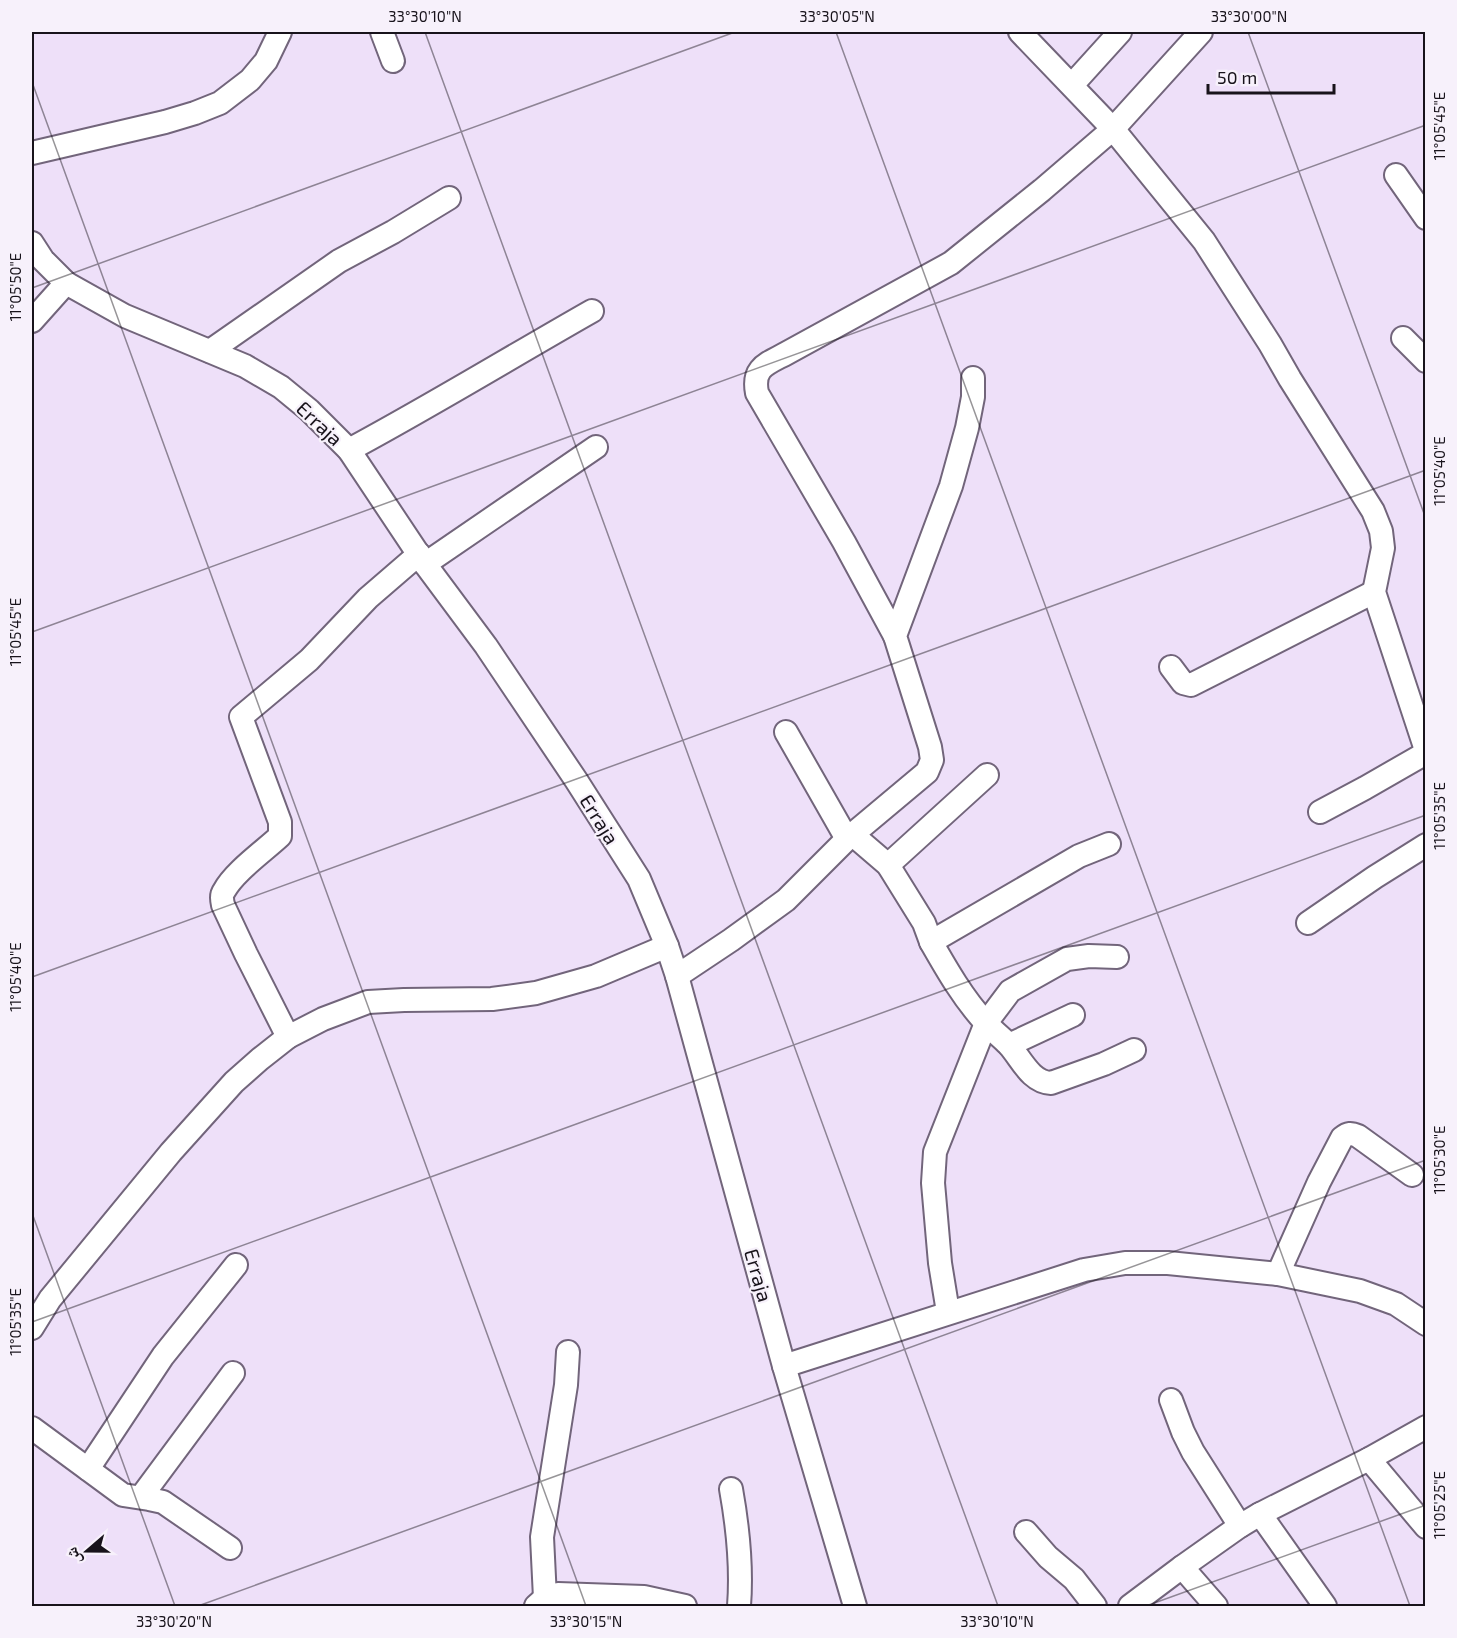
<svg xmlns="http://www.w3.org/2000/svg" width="1457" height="1638" viewBox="0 0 1457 1638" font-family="'Exo 2','Noto Naskh Arabic',sans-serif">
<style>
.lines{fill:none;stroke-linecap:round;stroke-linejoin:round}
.minor-casing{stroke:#72657b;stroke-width:26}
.minor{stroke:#fff;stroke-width:22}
.ticks{fill:none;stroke:#18131b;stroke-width:1.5;stroke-opacity:0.45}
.labels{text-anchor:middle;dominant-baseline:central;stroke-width:4.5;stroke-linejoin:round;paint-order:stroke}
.street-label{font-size:20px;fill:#18131b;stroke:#f7f1fb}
.neatline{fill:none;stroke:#18131b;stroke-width:2}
.ticks-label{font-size:15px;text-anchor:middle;fill:#18131b}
</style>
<rect width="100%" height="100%" fill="#eee0f9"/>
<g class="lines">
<defs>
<g id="minor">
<path d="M382,32L393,61"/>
<path d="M1020,32L1113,129L1204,241L1270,344L1290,379L1373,511L1381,531L1383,548L1374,592L1426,750"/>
<path d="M1072,85L1120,32"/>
<path d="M32,153L165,122L195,113L220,103L250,80L266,61L280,32"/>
<path d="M1396,175L1426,218"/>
<path d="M32,243L43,260L66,283L125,316L245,366L281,387L309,410L349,450L425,564L486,646L576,780L639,879L667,946L677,976L784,1366L855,1606"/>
<path d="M32,321L66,283"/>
<path d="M1403,338L1426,361"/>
<path d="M210,351L339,261L393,232L449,198"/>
<path d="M349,450C431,406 511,357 592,311"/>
<path d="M425,564L596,447"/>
<path d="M895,636L844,542L757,393C752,367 767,364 787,353L951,263L1042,190L1113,129L1201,32"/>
<path d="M1171,667L1183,683L1191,685L1374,592"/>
<path d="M786,732L847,839"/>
<path d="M1320,812L1365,788L1426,753"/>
<path d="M853,835L888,865L924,923L931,942L1079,856L1109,844"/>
<path d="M888,865L987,775"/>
<path d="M1308,923L1375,877L1426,845"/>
<path d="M931,942C947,970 963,998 985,1022C992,1030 1001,1037 1008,1044C1021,1058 1030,1082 1051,1083L1104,1064L1134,1050"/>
<path d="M677,976L731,940L786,900L847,839L927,772L932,760L930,747L895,636L951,486L967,428L973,397V378"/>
<path d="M288,1037L246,954L223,905C222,900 221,895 224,891C234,872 264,851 280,836V822L241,717L309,660L368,598L419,554"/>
<path d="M1009,1045L1073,1015"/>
<path d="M1278,1274L1319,1182L1342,1138C1348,1133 1351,1133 1358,1136L1412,1175"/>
<path d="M948,1312L940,1263L933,1183L935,1152L986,1023L1010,991L1067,959L1089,956L1117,957"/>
<path d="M32,1328L50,1299L171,1152L234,1082L260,1059L288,1037L323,1019L368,1002L404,1000L492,999L536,993L596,976L667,946"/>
<path d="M784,1366L1084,1270L1125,1263H1168L1278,1274L1360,1291L1396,1304L1426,1324"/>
<path d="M1171,1400L1183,1432L1193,1452L1240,1526"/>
<path d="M32,1428L123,1495L149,1499L163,1502L230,1548"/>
<path d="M1369,1459L1426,1527"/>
<path d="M88,1469L163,1356L236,1265"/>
<path d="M731,1489C738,1528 742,1567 739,1606"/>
<path d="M141,1497L233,1373"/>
<path d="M1260,1514L1325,1606"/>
<path d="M1026,1532L1048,1557L1074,1579L1095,1606"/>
<path d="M1182,1567L1216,1606"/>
<path d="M545,1598L542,1537L566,1385L568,1352"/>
<path d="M536,1606L545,1598L558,1594L644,1597L685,1606"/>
<path d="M1130,1606L1182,1567L1240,1526L1260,1514L1369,1459L1426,1427"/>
</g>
</defs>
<use href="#minor" class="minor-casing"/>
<use href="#minor" class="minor"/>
</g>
<path class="ticks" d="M425,32L998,1606M836,32L1410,1606M1248,32L1426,519M32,82L586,1606M32,288L735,32M32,632L1426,125M32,977L1426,470M32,1213L175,1606M32,1322L1426,815M198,1606L1426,1160M1146,1606L1426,1505"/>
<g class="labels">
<g class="street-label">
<text transform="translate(320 423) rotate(43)">Erraja</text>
<text transform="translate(600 819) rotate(58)">Erraja</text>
<text transform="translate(759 1275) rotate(74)">Erraja</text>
</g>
</g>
<rect width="1457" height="1638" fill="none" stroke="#f7f1fb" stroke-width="66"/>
<g transform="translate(87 1551) rotate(250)" stroke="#f7f1fb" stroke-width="4.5" paint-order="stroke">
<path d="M0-4.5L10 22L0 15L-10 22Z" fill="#18131b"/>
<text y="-9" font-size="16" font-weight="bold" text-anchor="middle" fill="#18131b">ش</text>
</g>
<path d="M1208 84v9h126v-9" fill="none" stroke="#18131b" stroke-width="3"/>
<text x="1217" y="84" font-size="18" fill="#18131b" stroke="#f7f1fb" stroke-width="4.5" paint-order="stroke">50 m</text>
<rect x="33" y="33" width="1391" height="1572" class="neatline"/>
<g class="ticks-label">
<text x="425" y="22">33°30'10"N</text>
<text x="837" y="22">33°30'05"N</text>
<text x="1249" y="22">33°30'00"N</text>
<text transform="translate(1440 126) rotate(-90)" y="5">11°05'45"E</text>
<text transform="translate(16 287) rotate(-90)" y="5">11°05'50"E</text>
<text transform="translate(1440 471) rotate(-90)" y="5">11°05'40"E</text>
<text transform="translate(16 632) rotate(-90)" y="5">11°05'45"E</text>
<text transform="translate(1440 816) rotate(-90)" y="5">11°05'35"E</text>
<text transform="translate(16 977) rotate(-90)" y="5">11°05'40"E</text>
<text transform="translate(1440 1160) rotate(-90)" y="5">11°05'30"E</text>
<text transform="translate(16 1322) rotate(-90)" y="5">11°05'35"E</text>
<text transform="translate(1440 1505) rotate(-90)" y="5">11°05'25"E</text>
<text x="174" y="1627">33°30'20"N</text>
<text x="586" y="1627">33°30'15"N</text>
<text x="997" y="1627">33°30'10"N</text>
</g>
</svg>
